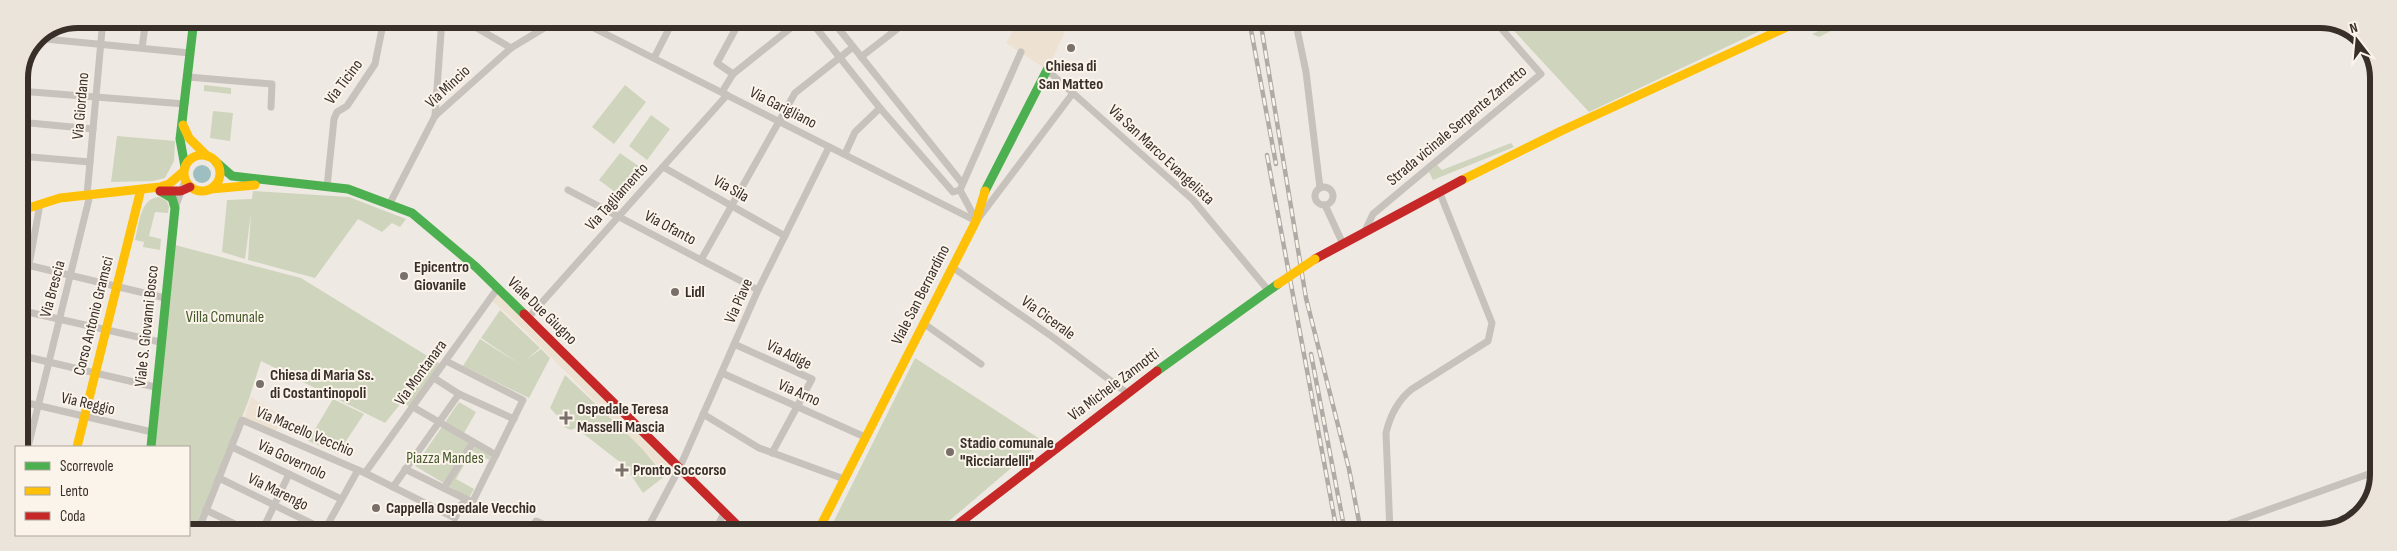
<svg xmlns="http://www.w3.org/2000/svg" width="2397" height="551" viewBox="0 0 2397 551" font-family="'Sofia Sans Condensed',sans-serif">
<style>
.green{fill:#cfd5bc}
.plaza{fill:#ede2d2}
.water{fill:#9ebfc1}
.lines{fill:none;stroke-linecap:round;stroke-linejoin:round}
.street{stroke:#c8c2bc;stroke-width:7}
.fast{stroke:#4caf50;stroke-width:9}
.slow{stroke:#ffc107;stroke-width:9}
.jam{stroke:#c62828;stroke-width:9}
.rail-casing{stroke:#b0aba6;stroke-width:4.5}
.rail{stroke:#fbf4eb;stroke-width:2.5;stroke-dasharray:8;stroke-linecap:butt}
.slow-bridge{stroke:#ffc107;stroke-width:9}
.poi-dot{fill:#79706a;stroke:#fbf4eb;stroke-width:2}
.labels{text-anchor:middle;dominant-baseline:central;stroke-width:4;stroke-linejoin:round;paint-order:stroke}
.poi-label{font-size:16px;font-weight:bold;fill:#392f29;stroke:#fbf4eb;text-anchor:start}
.street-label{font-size:16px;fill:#392f29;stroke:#fbf4eb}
.park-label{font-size:16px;fill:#46592b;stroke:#fbf4eb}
.rim{fill:none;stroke:#392f29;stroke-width:6}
</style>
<rect width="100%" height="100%" fill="#efe9e3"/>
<g class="green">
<path d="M1503,19L1783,20L1589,112Z"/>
<path d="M1842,20H1847L1845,24L1819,37L1812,34Z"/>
<path d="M204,85L231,88V94L204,91Z"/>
<path d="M625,85L646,102L614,144L592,127Z"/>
<path d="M213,111L233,113L230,141L210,138Z"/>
<path d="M651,115L670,129L647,160L629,146Z"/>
<path d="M117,136L175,141L174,161L165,178L153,181L111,182Z"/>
<path d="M1511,143L1514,147L1433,180L1429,172L1437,165L1442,170Z"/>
<path d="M620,153L644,170L623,198L599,180Z"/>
<path d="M253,191L349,197L406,219L400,227L392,223L382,232L358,219L315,278L248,260L251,213L245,259L222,252L227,200L252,199Z"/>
<path d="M159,197L167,201L169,207L168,213L155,212L149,236L161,239L160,250L143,247L144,242L135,240C139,225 140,198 159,197Z"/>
<path d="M175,245L301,278L442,365L411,408L402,402L385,423L261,361L248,402L196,531H189V447H155Z"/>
<path d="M500,310L540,348L526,360L541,349L550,358L529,398L463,366L480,339L521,365L481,338Z"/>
<path d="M915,358L1043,441L936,532L829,531Z"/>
<path d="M565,375L639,445L665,476L643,493L625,466L576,428L571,430L564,427V423L550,408Z"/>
<path d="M333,399L364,414L338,453L308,441Z"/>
<path d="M459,402L476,412L464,433L494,450L489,460L472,451L456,479L474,489L469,498L415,466Z"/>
</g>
<g class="plaza">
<path d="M1019,19H1071L1047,70L1006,43Z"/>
<path d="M497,289L678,469L672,479L521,327L490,299Z"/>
<path d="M251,397L283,417L275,432L244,419Z"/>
</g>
<circle class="water" cx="202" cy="174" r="9"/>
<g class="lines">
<g class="street">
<path d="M437,19L477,28L511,48"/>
<path d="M576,19L976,221"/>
<path d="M809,19L880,108L953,192L960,190L1021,52"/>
<path d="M831,19L962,183"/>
<path d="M1295,19L1306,72L1320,188"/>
<path d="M35,38L190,53"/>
<path d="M142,48L146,19"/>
<path d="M861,57L910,19"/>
<path d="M654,58L674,19"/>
<path d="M1047,70L1193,200L1268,290"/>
<path d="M733,74L717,63L741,19"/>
<path d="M188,77L272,84L271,107"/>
<path d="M19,91L185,104"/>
<path d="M722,92L733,74L802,19"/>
<path d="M435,116L442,19"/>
<path d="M19,122L93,129"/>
<path d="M845,154L855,132L880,108"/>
<path d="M19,156L90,162"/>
<path d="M663,167L785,236"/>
<path d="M327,187L334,119L337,112L347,106L375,64L383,24"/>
<circle cx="1324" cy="196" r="9"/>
<path d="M568,190L758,290"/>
<path d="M960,190L976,220"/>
<path d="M87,195L103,19"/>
<path d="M389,205L435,116L511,48L559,19"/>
<path d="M1325,205L1343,244"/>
<path d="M175,208L185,181"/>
<path d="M978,219L1073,93"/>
<path d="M1365,231L1373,214L1541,74L1493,19"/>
<path d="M701,260L795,93L853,47"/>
<path d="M19,263L165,298"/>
<path d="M952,267L1054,338L1127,393"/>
<path d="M19,297L29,265L40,204"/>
<path d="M19,310L160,342"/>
<path d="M528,318L727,95"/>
<path d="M923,323L981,364"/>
<path d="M734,344L812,379L772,453"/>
<path d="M19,355L155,387"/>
<path d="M722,373L865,437"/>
<path d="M434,378L459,394"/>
<path d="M19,401L152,432"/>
<path d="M413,407L496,455"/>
<path d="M703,414L759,448L844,479"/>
<path d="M28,447L90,195"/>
<path d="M232,447L341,499"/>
<path d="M405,469L472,502"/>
<path d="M365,473L497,289"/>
<path d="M219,478L325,530"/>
<path d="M393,487L459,394L514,419"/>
<path d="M444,488L473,442"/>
<path d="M206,510L249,531"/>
<path d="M198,531L242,420L365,473L455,518L462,504L470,507L523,400L446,361"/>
<path d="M262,531L289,474"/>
<path d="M324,531L358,470"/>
<path d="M530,531L536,521L559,531"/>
<path d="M646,531L679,469L758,290L829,147"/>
<path d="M715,531L724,513"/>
<path d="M1390,532L1386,433C1390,416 1398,400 1412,389L1488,341L1492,323L1439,191"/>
<path d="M2206,532L2377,471"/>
</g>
<g class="fast">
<path d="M216,162L232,176L348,189L412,213L476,267L524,314"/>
<path d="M185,167L180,139L194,19"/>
<path d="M985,191L1047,70"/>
<path d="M1157,371L1278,284"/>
<path d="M151,447L175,208L172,198L160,191"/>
</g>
<g class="slow">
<path d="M183,125L189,138L207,156"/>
<circle cx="202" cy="173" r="18"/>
<path d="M1462,180L1561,131L1802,20"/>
<path d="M211,189L255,185"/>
<path d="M19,211L60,198L160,187L169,184L183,172"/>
<path d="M77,447L140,193"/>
<path d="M818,531L976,221L985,191"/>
</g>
<g class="jam">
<path d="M160,191H181L190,187"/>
<path d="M1315,259L1462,180"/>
<path d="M524,314L743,531"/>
<path d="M948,532L1157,371"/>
</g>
<defs>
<g id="rail">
<path d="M1249,19L1276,164"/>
<path d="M1260,19L1306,298L1349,469L1361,532"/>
<path d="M1267,155L1337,532"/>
<path d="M1311,354L1345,532"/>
</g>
</defs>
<use href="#rail" class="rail-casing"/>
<use href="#rail" class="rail"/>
<path class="slow-bridge" d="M1278,284L1315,259"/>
</g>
<g class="poi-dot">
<circle cx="1071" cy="48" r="5"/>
<circle cx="404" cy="276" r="5"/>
<circle cx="675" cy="292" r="5"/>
<circle cx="260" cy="384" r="5"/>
<path d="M563.5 410.5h5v5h5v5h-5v5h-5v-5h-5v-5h5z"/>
<circle cx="950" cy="452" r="5"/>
<path d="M619.5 462.5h5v5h5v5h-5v5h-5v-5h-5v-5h5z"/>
<circle cx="376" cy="508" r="5"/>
</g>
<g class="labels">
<g class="poi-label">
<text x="1071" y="66" text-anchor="middle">Chiesa di<tspan x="1071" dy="18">San Matteo</tspan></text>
<text x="414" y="267">Epicentro<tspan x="414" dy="18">Giovanile</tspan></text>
<text x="685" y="292">Lidl</text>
<text x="270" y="375">Chiesa di Maria Ss.<tspan x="270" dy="18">di Costantinopoli</tspan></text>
<text x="577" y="409">Ospedale Teresa<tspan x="577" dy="18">Masselli Mascia</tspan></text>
<text x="960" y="443">Stadio comunale<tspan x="960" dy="18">"Ricciardelli"</tspan></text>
<text x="633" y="470">Pronto Soccorso</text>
<text x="386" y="508">Cappella Ospedale Vecchio</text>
</g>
<g class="street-label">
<text transform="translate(344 82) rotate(-53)">Via Ticino</text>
<text transform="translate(448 87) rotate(-43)">Via Mincio</text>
<text transform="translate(81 106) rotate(-85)">Via Giordano</text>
<text transform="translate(783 108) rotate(27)">Via Garigliano</text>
<text transform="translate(1457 126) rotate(-40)">Strada vicinale Serpente Zarretto</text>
<text transform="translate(1161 155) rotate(43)">Via San Marco Evangelista</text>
<text transform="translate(731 189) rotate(30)">Via Sila</text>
<text transform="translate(617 197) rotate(-48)">Via Tagliamento</text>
<text transform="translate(670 228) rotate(28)">Via Ofanto</text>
<text transform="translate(53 289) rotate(-75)">Via Brescia</text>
<text transform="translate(921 295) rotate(-63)">Viale San Bernardino</text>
<text transform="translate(739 301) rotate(-66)">Via Piave</text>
<text transform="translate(542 311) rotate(44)">Viale Due Giugno</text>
<text transform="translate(94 316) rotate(-76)">Corso Antonio Gramsci</text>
<text transform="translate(1048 318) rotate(36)">Via Cicerale</text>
<text transform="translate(147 326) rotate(-84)">Viale S. Giovanni Bosco</text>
<text transform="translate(789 355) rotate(26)">Via Adige</text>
<text transform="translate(421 373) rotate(-54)">Via Montanara</text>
<text transform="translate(1114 385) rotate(-37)">Via Michele Zannotti</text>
<text transform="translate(799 393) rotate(24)">Via Arno</text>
<text transform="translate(88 404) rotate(13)">Via Reggio</text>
<text transform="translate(305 432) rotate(23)">Via Macello Vecchio</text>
<text transform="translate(292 460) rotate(25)">Via Governolo</text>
<text transform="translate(278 492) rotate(26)">Via Marengo</text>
</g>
<g class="park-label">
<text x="225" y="317">Villa Comunale</text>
<text x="445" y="458">Piazza Mandes</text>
</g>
</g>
<path d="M0 0H2397V551H0ZM78 28H2320A50 50 0 0 1 2370 78V474A50 50 0 0 1 2320 524H78A50 50 0 0 1 28 474V78A50 50 0 0 1 78 28Z" fill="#ebe4db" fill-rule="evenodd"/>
<path class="rim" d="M78 28H2320A50 50 0 0 1 2370 78V474A50 50 0 0 1 2320 524H78A50 50 0 0 1 28 474V78A50 50 0 0 1 78 28Z"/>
<rect x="15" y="446" width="175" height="90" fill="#fbf4eb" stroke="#ada59d"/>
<rect x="25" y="462" width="25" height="8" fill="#4caf50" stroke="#ada59d"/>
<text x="60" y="471" font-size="15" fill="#392f29">Scorrevole</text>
<rect x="25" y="487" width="25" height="8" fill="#ffc107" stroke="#ada59d"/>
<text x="60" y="496" font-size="15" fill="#392f29">Lento</text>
<rect x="25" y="512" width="25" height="8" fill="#c62828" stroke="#ada59d"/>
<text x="60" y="521" font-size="15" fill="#392f29">Coda</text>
<g transform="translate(2357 40) rotate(344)" stroke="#fbf4eb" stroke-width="4" paint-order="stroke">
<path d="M0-4L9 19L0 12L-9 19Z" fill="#392f29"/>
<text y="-8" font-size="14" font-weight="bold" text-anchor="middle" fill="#392f29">N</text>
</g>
</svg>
